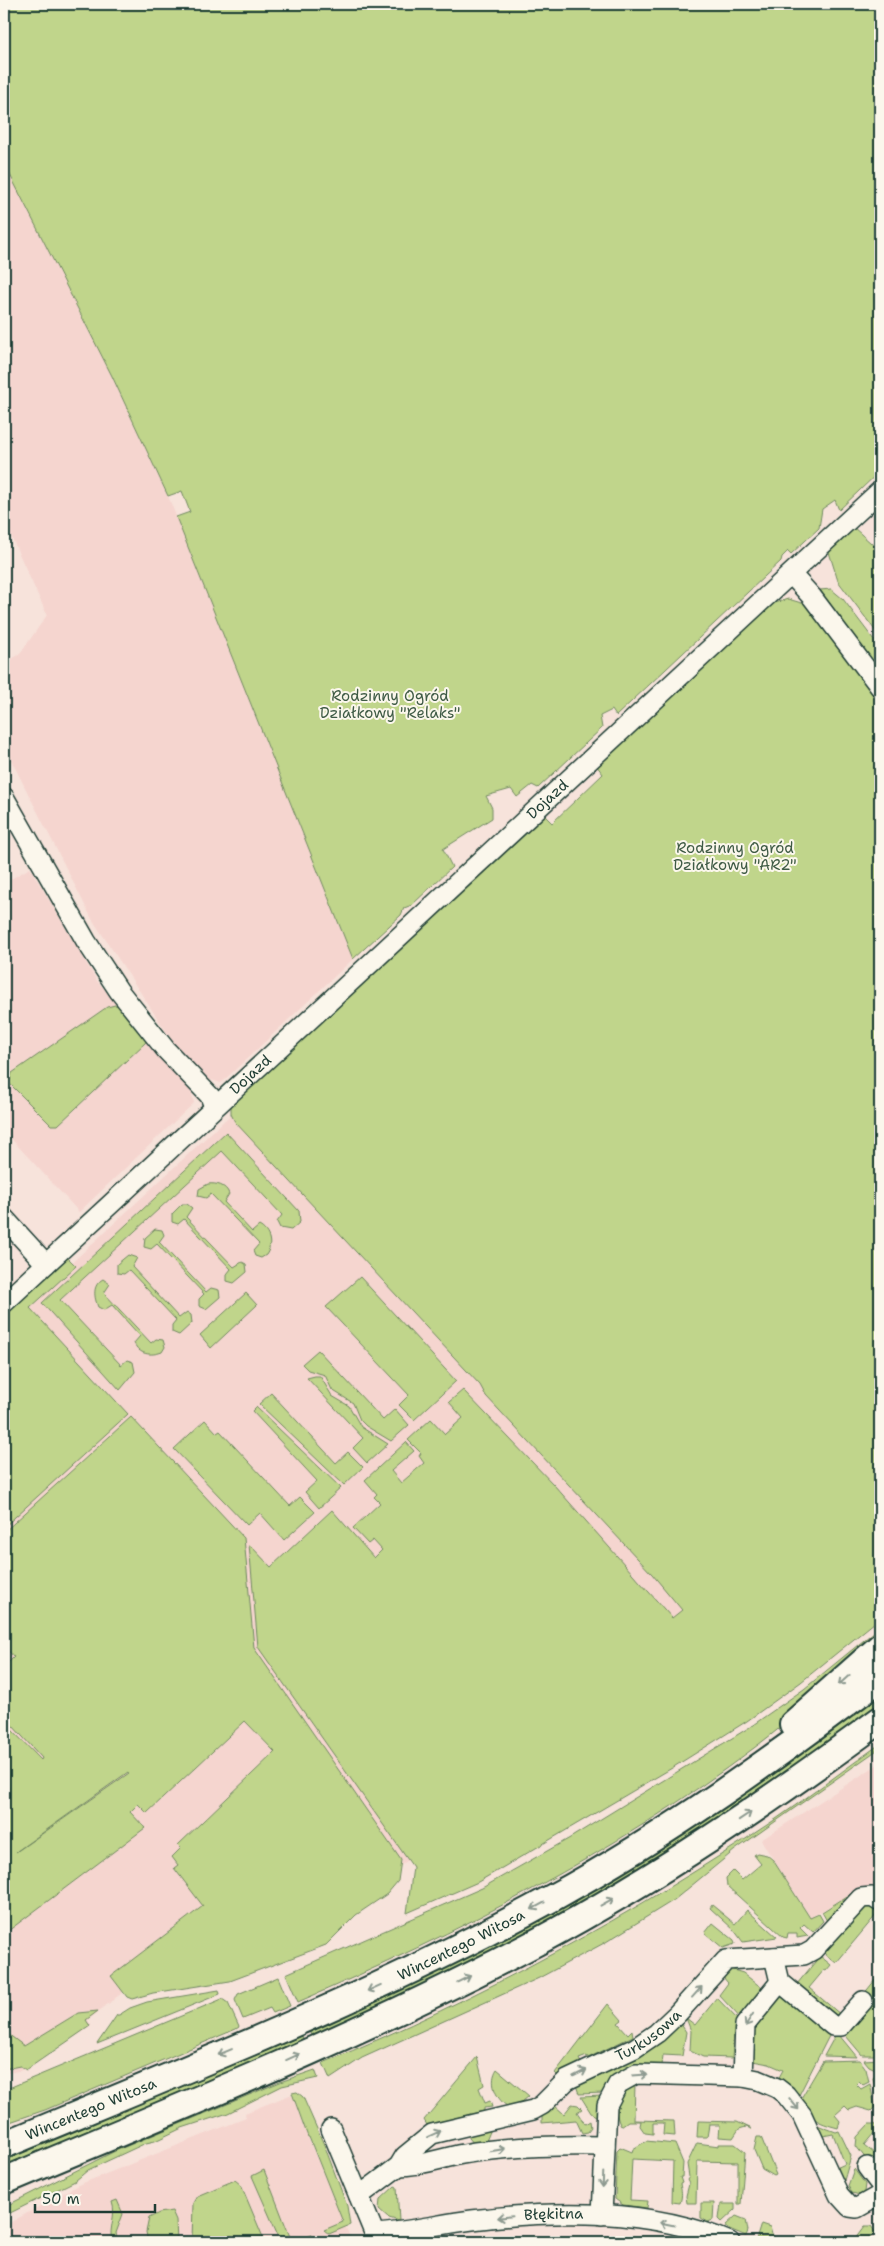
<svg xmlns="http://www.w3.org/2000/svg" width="884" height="2246" viewBox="0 0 884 2246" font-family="'Shantell Sans',sans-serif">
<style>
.built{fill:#f5d5cf}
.green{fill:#c0d58b;stroke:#708960;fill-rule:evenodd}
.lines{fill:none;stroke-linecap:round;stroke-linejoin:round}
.street-casing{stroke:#1f3d34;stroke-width:22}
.secondary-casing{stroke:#1f3d34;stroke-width:30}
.street{stroke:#fbf7ec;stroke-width:19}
.secondary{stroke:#fbf7ec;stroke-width:26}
.oneway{stroke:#8d9a90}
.labels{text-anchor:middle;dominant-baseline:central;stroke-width:4;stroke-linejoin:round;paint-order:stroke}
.park-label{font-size:15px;fill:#3f5b45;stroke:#fbf7ec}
.street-label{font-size:15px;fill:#1f3d34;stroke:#fbf7ec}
</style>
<rect width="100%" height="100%" fill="#f7e3db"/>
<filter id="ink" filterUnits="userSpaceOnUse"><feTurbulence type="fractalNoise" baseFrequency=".02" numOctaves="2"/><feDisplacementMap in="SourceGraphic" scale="10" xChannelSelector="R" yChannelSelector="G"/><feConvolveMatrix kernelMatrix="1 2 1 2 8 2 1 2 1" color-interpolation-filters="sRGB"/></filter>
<g filter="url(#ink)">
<g class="built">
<path d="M10,174L112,376L168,496L353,959L221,1083L204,1078L181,1054L92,919L4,746V664L20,654L47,615L4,521V177Z"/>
<path d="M548,819L829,1256L659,1669L399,1867L123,1992L88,2020L91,2026L27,2069L4,2074V1326Z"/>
<path d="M30,868L97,981L189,1084L194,1103L79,1212L4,1131V883Z"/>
<path d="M880,1763V1888L852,1893L810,1918L761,1840Z"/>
<path d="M292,2094L308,2137L352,2242H4V2226L78,2185L246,2118L245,2113Z"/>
</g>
<g class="green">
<path d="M4,4H880V471L839,510L835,500L822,509L819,528L791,554L788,551L782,557L781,561L616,716L612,710L600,716L602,728L538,788L532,785L517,797L511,789L486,796L492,808V818L443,849L452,867L412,905L404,908L401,915L353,959L176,517L190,512L182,491L168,496L112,376L4,163Z"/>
<path d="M853,527L880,551V637L838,581L828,549Z"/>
<path d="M831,589L843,599L880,648V672L820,590Z"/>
<path d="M788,599L805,604L813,611L880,700V1618L801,1682L747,1721L672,1768L478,1882L407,1913L413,1867L258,1647L249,1544L271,1567L332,1510L374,1558L382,1550L373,1540L368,1544L353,1528L380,1503L374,1497L377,1494L365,1480L406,1442L414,1451L391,1471L401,1483L424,1463L419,1456L421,1453L408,1440L431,1419L445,1434L463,1418L449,1402L463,1390L554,1485L672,1618L682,1610L652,1574L486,1396L480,1385L235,1122L231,1114V1106L543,814L552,823L603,774L596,765L771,604Z"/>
<path d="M115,1005L121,1006L148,1038L145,1043L58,1125H51L9,1083L12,1073L107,1007Z"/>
<path d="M226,1132L299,1211L300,1222L291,1230L280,1228L277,1222L282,1215L222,1151L60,1300L121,1365L127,1360L133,1362L135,1372L120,1390L42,1303Z"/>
<path d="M208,1184C216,1183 226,1185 229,1194L224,1202L252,1232L259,1226C270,1232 273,1245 266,1255L261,1258L255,1256L253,1251L259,1244L211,1194L206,1198L198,1196L199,1189Z"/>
<path d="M182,1204H187L192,1208L186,1217L234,1267L242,1262L246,1264L247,1272L234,1283L227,1281V1274L231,1269L184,1219L178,1224L172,1222V1214Z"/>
<path d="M155,1229L162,1230L164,1235L159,1242L206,1292L211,1288L219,1290L220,1297L206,1309L199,1306V1299L204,1294L157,1244L151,1249L144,1247L145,1238Z"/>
<path d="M128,1255L137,1258L132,1267L179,1318L187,1312L191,1315L192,1323L179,1335L172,1332V1325L176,1320L129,1270L124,1274L117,1273V1264Z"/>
<path d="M66,1256L76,1266L30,1308L128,1414L4,1527V1314Z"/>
<path d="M360,1277L456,1381L414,1420L399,1405L409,1395L326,1307Z"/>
<path d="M103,1279L110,1284L104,1293L151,1343L156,1339L163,1340L165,1347L162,1352C151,1356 139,1355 134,1343L140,1336L112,1305L104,1310L98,1307C94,1297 92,1285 103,1279Z"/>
<path d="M246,1293L257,1305L211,1348L200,1335Z"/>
<path d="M318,1350L383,1420L395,1409L409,1425L391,1441L366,1426L360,1420L353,1403L332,1390L325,1375L308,1370L302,1364Z"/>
<path d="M315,1376H320L332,1396L349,1406L361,1427L388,1444L367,1463L353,1448L363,1438L307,1378Z"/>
<path d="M271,1393L336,1463L348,1452L363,1467L344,1485L259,1404Z"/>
<path d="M256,1407L341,1488L319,1508L305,1492L317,1481L252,1411Z"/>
<path d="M131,1417L244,1538L254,1648L401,1860L398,1881L387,1894L356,1915L326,1945L230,1981L153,1993L132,1999L127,1997L111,1976L203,1906L174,1868L178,1865L172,1857L181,1848L178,1845L275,1752L245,1721L147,1813L138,1804L130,1812L145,1828L4,1934V1792L9,1788L4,1783V1667L14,1657L4,1646V1532ZM12,1725L42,1758L41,1760L9,1727ZM128,1772L129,1773L16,1852L17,1851Z"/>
<path d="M205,1420L217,1433L220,1431L290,1506L300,1497L315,1512L284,1540L260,1513L247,1525L174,1449Z"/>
<path d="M880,1627V1640C839,1677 798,1715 754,1748C615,1853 457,1933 298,2002L286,1974L482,1888L570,1838L750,1727L804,1689Z"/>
<path d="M880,1691V1707L698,1836L500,1950L312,2038L308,2028Z"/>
<path d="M880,1744V1748L735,1850L674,1900L606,1942L539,1978L362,2058L330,2079L323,2063C481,1998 634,1914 776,1819C811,1795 845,1769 880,1744Z"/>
<path d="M757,1853L767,1855L773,1860L810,1918L819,1914L823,1921L813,1932L804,1924L800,1928L808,1936L797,1938V1933H788L787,1938L783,1937L727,1886L726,1878L733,1871L742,1880L761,1864L754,1855Z"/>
<path d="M852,1893V1894L827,1921L822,1912Z"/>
<path d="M712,1905L735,1924L747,1910L777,1937L743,1942L734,1930L710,1908Z"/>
<path d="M871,1907L880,1913L877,1914L836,1963L825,1954V1951L864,1908Z"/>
<path d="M713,1923L734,1940L735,1944L723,1948L705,1933Z"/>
<path d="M820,1956L831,1965L826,1971L824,1970L809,1988L841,2015L839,2020L797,1984Z"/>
<path d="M730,1969L743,1973L762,1988L771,1980L743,2021L719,1995L728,1983L722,1976Z"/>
<path d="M880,1974V2055H862L841,2030L863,1995Z"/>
<path d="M278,1977L290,2006L273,2013L270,2008L243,2019L235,2000L238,1994Z"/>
<path d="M219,1990L220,1994L97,2044L117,2015H119L130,2008L147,2002Z"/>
<path d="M787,1993L831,2032L798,2097L777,2081L783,2070L769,2064L747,2060L748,2032L774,1996Z"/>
<path d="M717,1998L739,2021L734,2027L732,2058L703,2057L690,2051L691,2031L686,2018L695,2025Z"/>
<path d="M222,1999L228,2003L239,2027L236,2029L45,2110L4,2124V2090Z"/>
<path d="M608,2004L622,2020L618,2023L628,2034L632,2030L633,2036L588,2058L587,2056L579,2059L581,2063L557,2075L555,2073Z"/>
<path d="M98,2011L86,2020L90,2026L26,2070L20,2066L4,2069V2031L24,2046L78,2013Z"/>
<path d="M681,2024L686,2032L682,2056L663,2055L662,2066L612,2080L603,2093L579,2094L576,2085L639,2057Z"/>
<path d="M301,2033L304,2041L4,2166V2156Z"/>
<path d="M836,2034L839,2035L857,2057L824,2056Z"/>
<path d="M477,2057L484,2085L479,2088L485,2103L490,2101L492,2107L484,2108V2111L427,2125L424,2120Z"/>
<path d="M880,2059V2071L869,2066L864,2060Z"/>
<path d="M860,2060L866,2069L869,2082L863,2085L859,2081L856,2084L861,2089L870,2084L875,2107L871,2111L857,2107L849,2110L845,2106L835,2115L840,2121L838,2128C816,2122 812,2120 800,2100L823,2061Z"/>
<path d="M497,2069L529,2096L522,2102L507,2106C495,2098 489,2081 497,2069Z"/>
<path d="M315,2070L318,2078L282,2086L228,2113L182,2128L155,2141L146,2143L88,2170L75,2181L4,2216V2207L115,2151L280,2082Z"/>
<path d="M878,2073L880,2074V2111L873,2078Z"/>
<path d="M635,2084L634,2120L674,2121L675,2136L663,2135L664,2123H653V2134L645,2133L640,2126L641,2121H628L621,2126C611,2110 622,2093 635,2084Z"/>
<path d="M297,2092L303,2097L325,2147L347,2206L350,2225L329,2234L324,2230L343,2222L309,2137H308L292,2093Z"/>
<path d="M601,2096L599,2118L591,2113L581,2097Z"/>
<path d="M572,2104L578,2105L582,2109L577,2112L585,2124L590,2121L591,2128L588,2132L582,2133L576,2120L542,2123V2113L554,2105L564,2114Z"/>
<path d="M698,2121L737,2122L752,2129L746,2127L739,2129L733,2138L719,2137L720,2125H709L707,2137H697Z"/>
<path d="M869,2124H874L879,2127L864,2145L880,2158V2177L856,2146L857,2137Z"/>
<path d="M817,2125L836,2132L839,2131L851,2156L843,2184L834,2169L845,2164L833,2134L823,2136L819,2133Z"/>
<path d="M491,2129L484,2146L475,2145L469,2138L470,2131Z"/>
<path d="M757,2137H761L776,2175L774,2176L762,2169L754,2150Z"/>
<path d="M646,2141L675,2144L683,2163L682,2177H680L682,2183L680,2184C681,2190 683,2194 680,2203L672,2202L673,2161L632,2159L630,2200L648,2201L647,2208L623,2205L615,2199L617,2150L620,2147L632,2152L633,2149Z"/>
<path d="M697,2143L719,2146V2144H735L745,2152L741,2204H738V2162L697,2161L696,2203H687L686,2196L689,2184L687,2180L689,2177L687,2164Z"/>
<path d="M854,2169L865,2184L864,2192L860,2195L852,2193L848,2186Z"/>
<path d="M264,2170L292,2242L312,2235V2242H281L252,2176Z"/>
<path d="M235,2180L241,2185L265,2242H192L193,2203L197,2196Z"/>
<path d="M395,2186L397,2187L399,2221L389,2218L379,2209L380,2200Z"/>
<path d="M117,2200L123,2214L116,2233L118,2242H112C108,2228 117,2216 112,2202Z"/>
<path d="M701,2203H714L713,2220L708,2222L701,2218Z"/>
<path d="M721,2204H735V2210L722,2222L719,2219Z"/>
<path d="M172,2211L176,2220L177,2242H148L146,2232L149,2218L159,2213Z"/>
<path d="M736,2216L746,2220L748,2231L746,2236L727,2228L726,2225Z"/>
<path d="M761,2224L770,2227L774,2242L756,2240Z"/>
<path d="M865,2226H871L876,2233L865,2242H853Z"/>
</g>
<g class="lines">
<defs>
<g id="street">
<path d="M791,574L812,597L880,687"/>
<path d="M4,797L86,941L119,991L166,1050L210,1096L214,1107"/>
<path d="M4,1218L46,1264"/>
<path id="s1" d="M4,1303L880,491"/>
<path d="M774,1957L780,1982L833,2026H841L863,2001"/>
<path d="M743,2077L745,2025L780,1982"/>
<path d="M331,2129L378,2242"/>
<path d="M399,2166C422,2166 441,2158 463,2154C510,2146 557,2145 605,2146"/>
<path d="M867,2167L880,2184"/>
<path id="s2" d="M359,2196L399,2166L405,2156L432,2134L533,2110L542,2105L567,2080L635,2048L657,2033L677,2014L726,1960L804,1955L813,1950L861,1898L872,1897L880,1902"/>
<path d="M602,2215L607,2105L618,2084L636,2074L743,2077L758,2080L777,2088L786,2095L802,2115L839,2195L850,2207L857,2208L880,2195"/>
<path id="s3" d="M375,2234C408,2232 440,2224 472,2220C557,2210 650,2208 730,2242"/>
</g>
<g id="secondary">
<path d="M793,1724L880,1647"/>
<path id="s4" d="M4,2145C189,2068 376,1995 552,1898C667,1835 775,1758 880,1678"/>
<path d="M4,2181C183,2106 365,2033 537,1942C657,1878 770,1801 880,1720"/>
</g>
</defs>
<use href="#street" class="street-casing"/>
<use href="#secondary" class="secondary-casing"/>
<use href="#street" class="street"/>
<use href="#secondary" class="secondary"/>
</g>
<defs><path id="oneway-shaft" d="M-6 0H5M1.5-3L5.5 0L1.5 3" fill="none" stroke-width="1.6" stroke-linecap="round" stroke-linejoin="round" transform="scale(1.25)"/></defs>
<g class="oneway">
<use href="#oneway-shaft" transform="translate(844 1680) rotate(138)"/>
<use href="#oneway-shaft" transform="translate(745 1816) rotate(-34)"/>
<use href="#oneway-shaft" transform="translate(607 1902) rotate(-29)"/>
<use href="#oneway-shaft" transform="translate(538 1906) rotate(152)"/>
<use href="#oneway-shaft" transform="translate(464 1979) rotate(-26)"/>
<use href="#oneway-shaft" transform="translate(374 1988) rotate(156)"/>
<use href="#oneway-shaft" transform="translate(697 1992) rotate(-48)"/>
<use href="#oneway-shaft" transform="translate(749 2020) rotate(123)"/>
<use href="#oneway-shaft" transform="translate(225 2052) rotate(157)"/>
<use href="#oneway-shaft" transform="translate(293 2057) rotate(-24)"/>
<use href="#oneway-shaft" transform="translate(580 2073) rotate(-26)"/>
<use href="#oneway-shaft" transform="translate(640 2075) rotate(-4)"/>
<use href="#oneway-shaft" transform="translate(794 2104) rotate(51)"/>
<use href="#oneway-shaft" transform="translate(434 2134) rotate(-24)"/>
<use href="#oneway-shaft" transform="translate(498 2150) rotate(-9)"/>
<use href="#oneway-shaft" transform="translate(603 2180) rotate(92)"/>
<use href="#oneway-shaft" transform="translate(505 2217) rotate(174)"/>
<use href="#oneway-shaft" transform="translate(667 2224) rotate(-169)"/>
</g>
</g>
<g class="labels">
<g class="park-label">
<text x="390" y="696">Rodzinny Ogród<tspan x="390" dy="17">Działkowy "Relaks"</tspan></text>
<text x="735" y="848">Rodzinny Ogród<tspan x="735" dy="17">Działkowy "AR2"</tspan></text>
</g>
<g class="street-label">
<text stroke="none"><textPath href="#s1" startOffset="741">Dojazd</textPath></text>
<text stroke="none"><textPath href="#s1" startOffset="336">Dojazd</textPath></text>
<text stroke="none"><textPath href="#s4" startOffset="499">Wincentego Witosa</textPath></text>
<text stroke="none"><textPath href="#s2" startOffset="339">Turkusowa</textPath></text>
<text stroke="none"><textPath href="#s4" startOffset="94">Wincentego Witosa</textPath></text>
<text stroke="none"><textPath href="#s3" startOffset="180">Błękitna</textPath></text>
</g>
</g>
<rect width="884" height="2246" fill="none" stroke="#fbf7ec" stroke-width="20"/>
<rect x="10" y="10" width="864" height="2226" fill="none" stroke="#1f3d34" stroke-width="2" filter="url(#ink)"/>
<path d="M35 2204v8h120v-8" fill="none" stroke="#1f3d34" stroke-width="2.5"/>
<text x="42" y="2204" font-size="15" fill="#1f3d34" stroke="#fbf7ec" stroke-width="4" paint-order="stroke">50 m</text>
</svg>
